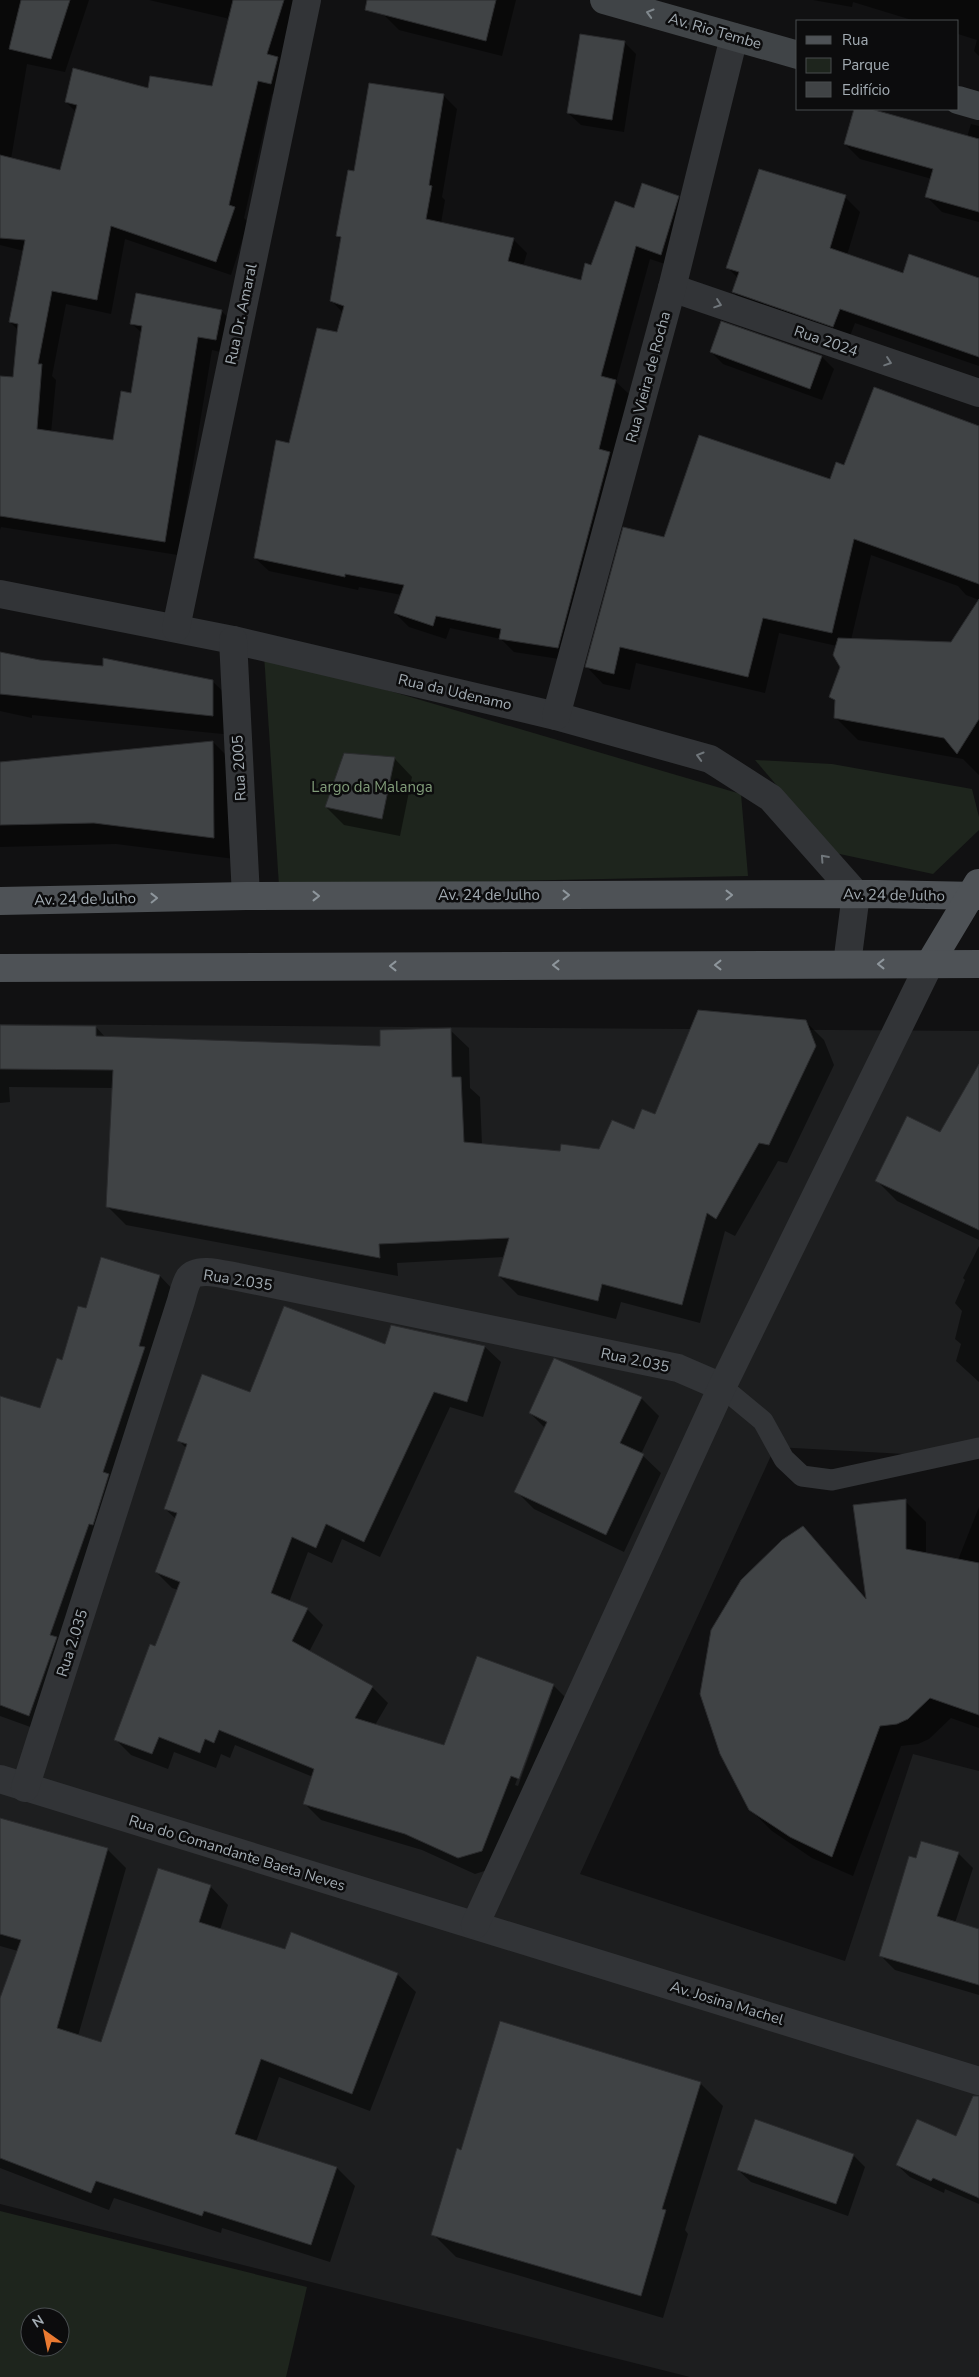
<svg xmlns="http://www.w3.org/2000/svg" width="979" height="2377" viewBox="0 0 979 2377" font-family="'Nunito Sans',sans-serif">
<style>
.built{fill:#1d1e1f}
.green{fill:#1e251d;fill-rule:evenodd}
.shadow{fill:#0007;fill-rule:evenodd}
.building{fill:#404345;stroke:#2b2c2e}
.lines{fill:none;stroke-linecap:round;stroke-linejoin:round}
.service{stroke:#323437;stroke-width:21}
.minor{stroke:#323437;stroke-width:28}
.secondary{stroke:#404447;stroke-width:28}
.primary{stroke:#4e5256;stroke-width:28}
.oneway{stroke:#80888d}
.oneway2{stroke:#70767b}
.oneway3{stroke:#8e969c}
.labels{text-anchor:middle;dominant-baseline:central;stroke-width:5;stroke-linejoin:round;paint-order:stroke}
.street-label{font-size:15px;fill:#a3acb3;stroke:#0c0c0d}
.park-label{font-size:15px;fill:#829d7a;stroke:#0c0c0d}
</style>
<rect width="100%" height="100%" fill="#111112"/>
<path class="built" d="M0,1024L979,1031V1458L775,1447L580,1874L845,1961L913,1754L979,1771V2377H690L0,2204Z"/>
<g class="green">
<path d="M264,654L741,794L748,876L279,886Z"/>
<path d="M755,760L832,764L972,789L979,817V830L933,874L835,853Z"/>
<path d="M0,2211L307,2287L286,2377H0ZM30,2317H60V2347H30Z"/>
</g>
<g class="shadow">
<path d="M0,0H89L65,72L27,64L11,159L61,172L76,112L66,102L149,90L213,88L230,19L149,0H302L285,97L272,94L244,218L248,222L231,275L125,239L111,314L66,304L52,376L56,380L51,433L114,442L132,394L142,333L131,323L221,311L236,325L229,354L212,350L178,555L1,527L0,530V377L14,379L18,330L10,322L24,251L0,245Z"/>
<path d="M387,0H516L502,56L399,30L383,14Z"/>
<path d="M813,0H979V56L974,51L977,40L958,34V21H915L853,2L852,7Z"/>
<path d="M624,42L636,54L624,132L581,125L568,113Z"/>
<path d="M370,84L444,96L457,109L442,197L445,200L441,223L513,239L527,253L523,266L581,282L635,210L678,197L692,210L674,267L650,259L616,382L629,394L572,661L514,652L501,639L450,628L446,639L409,627L395,613L402,595L359,587L358,590L269,571L255,558L290,445L338,334L343,313L331,300L342,240L337,236L355,173Z"/>
<path d="M855,109H866L967,137L971,124L979,126V222L942,212L927,197L932,179L860,159L845,144Z"/>
<path d="M845,197L860,212L847,255L904,274L979,279V366L855,323L848,341L748,307L733,292L738,278L727,267Z"/>
<path d="M711,352L822,357L834,369L822,400L723,364Z"/>
<path d="M979,427V600L966,595L958,586L871,555L851,640L952,644L979,602V775L963,759L858,740L835,717L836,702L831,697L841,667L837,646L779,633L765,693L636,663L630,690L603,684L587,667L665,538L831,480L845,466Z"/>
<path d="M0,653L40,662L212,681L233,701V735L32,715V718L0,711Z"/>
<path d="M213,742L234,763L235,859L116,844L0,847V763Z"/>
<path d="M395,759L412,777L400,836L344,825L326,807Z"/>
<path d="M805,1021L824,1040L834,1065L787,1163L778,1161L735,1236L725,1231L700,1323L621,1302L616,1319L518,1295L499,1276L504,1257L397,1263L398,1276L126,1225L107,1206L114,1088L9,1087L10,1102L0,1103V1026L96,1027L106,1038L382,1047L450,1030L469,1048L470,1088L480,1097L482,1145L561,1152L600,1150L635,1130Z"/>
<path d="M979,1067V1240L897,1201L876,1180L941,1134Z"/>
<path d="M979,1246V1382L956,1361L961,1344L955,1339L962,1311L955,1303L965,1280L963,1278Z"/>
<path d="M160,1276L177,1294L47,1733L0,1716V1416L41,1409L87,1309Z"/>
<path d="M386,1346L485,1347L501,1362L483,1417L450,1407L380,1557L342,1539L332,1563L308,1552L289,1602L307,1609L323,1625L309,1652L372,1687L388,1703L375,1725L445,1747L553,1685L569,1701L497,1867L475,1874L422,1850L321,1820L305,1804L313,1777L235,1745L230,1758L221,1754L216,1768L174,1752L168,1769L131,1755L115,1739L156,1648L178,1590L172,1588L156,1572L176,1519L165,1509L186,1448L178,1440L251,1394ZM549,1692H552L518,1786L515,1785Z"/>
<path d="M641,1398L659,1416L641,1454L661,1473L624,1552L534,1509L516,1491L545,1428L530,1413Z"/>
<path d="M905,1501L926,1522V1554L958,1560L979,1507V1728L951,1718L929,1739L918,1744L901,1746L853,1876L812,1858L772,1831L750,1809L803,1528L867,1599Z"/>
<path d="M0,1820L107,1849L126,1868L78,2036L102,2044L210,1886L228,1905L220,1930L286,1950L397,1974L416,1992L370,2111L279,2077L256,2142L337,2168L355,2186L330,2262L222,2228L221,2233L114,2198L109,2210L0,2168V2002L18,1951L0,1946Z"/>
<path d="M958,1853L973,1868L955,1923L979,1930V1995L895,1970L881,1956L916,1859Z"/>
<path d="M700,2083L723,2106L685,2230L688,2234L663,2318L456,2257L433,2234L462,2151Z"/>
<path d="M979,2135V2204L945,2189L944,2193L910,2177L897,2165Z"/>
<path d="M853,2155L865,2167L848,2216L751,2182L738,2170Z"/>
</g>
<g class="building">
<path d="M21,0H70L51,59L9,49Z"/>
<path d="M233,0H284L267,54L278,57L271,84L258,81L229,205L235,207L216,262L111,226L97,300L52,291L38,364H42L37,429L113,440L121,391L131,393L142,326L130,324L136,293L222,310L216,340L198,337L165,542L0,516V376L13,377L18,324L9,322L25,240L0,238V155L60,170L77,105L65,102L73,68L148,88L150,76L212,86Z"/>
<path d="M367,0H496L486,41L365,10Z"/>
<path d="M580,34L625,41L612,120L567,113Z"/>
<path d="M369,83L444,94L429,185L432,186L426,219L514,238L508,261L581,280L585,263L591,265L615,201L634,208L642,183L679,196L661,255L636,246L601,376L616,380L599,449L610,452L558,648L499,639L501,629L436,616L433,626L394,613L404,585L345,574V577L254,558L276,440L289,443L317,328L337,332L344,306L330,301L341,237L336,236L348,170L354,171Z"/>
<path d="M854,109H871L979,139V212L925,197L933,169L844,144Z"/>
<path d="M759,169L846,195L830,248L903,273L909,254L979,278V357L840,309L833,327L732,292L739,272L726,268Z"/>
<path d="M721,321L822,356L810,389L710,352Z"/>
<path d="M874,387L979,426V584L854,539L832,633L763,618L748,677L620,647L614,674L585,667L623,527L664,537L699,435L830,479L836,462L844,465Z"/>
<path d="M979,599V719L957,754L944,738L834,718L835,700L829,697L840,667L833,655L838,638L951,642Z"/>
<path d="M0,652L40,660L103,666V658L213,680V716L0,694Z"/>
<path d="M213,741L214,838L94,823L0,825V762Z"/>
<path d="M344,753L395,757L382,819L325,807Z"/>
<path d="M698,1010L806,1020L816,1046L769,1145L759,1143L716,1219L707,1213L682,1305L602,1284L598,1301L498,1276L509,1238L379,1244L380,1258L106,1207L113,1070L0,1069V1025L96,1026V1036L380,1046V1030L451,1028L452,1077H461L464,1142L560,1151L561,1144L599,1149L612,1120L634,1129L642,1109L655,1114Z"/>
<path d="M979,1064V1230L875,1181L907,1116L940,1132Z"/>
<path d="M101,1257L160,1275L139,1346L145,1347L103,1472L109,1474L93,1525L89,1524L50,1635L57,1637L29,1716L0,1705V1396L40,1408L57,1358L62,1360L78,1306L86,1308Z"/>
<path d="M284,1306L385,1344L391,1325L485,1346L467,1402L434,1392L364,1542L326,1524L316,1548L292,1537L271,1593L308,1608L292,1641L373,1686L355,1718L444,1745L477,1656L554,1684L519,1779L511,1776L482,1851L458,1858L405,1834L303,1804L314,1769L219,1730L214,1743L205,1739L200,1753L159,1737L152,1754L114,1740L150,1644L155,1646L180,1582L155,1572L177,1513L164,1509L187,1444L177,1441L202,1374L250,1392Z"/>
<path d="M554,1358L642,1397L620,1443L644,1454L606,1535L514,1492L547,1422L529,1413Z"/>
<path d="M906,1499V1549L979,1563V1715L930,1698L908,1719L897,1724L880,1726L832,1857L790,1837L749,1810L720,1754L700,1694L711,1630L741,1580L782,1540L803,1526L866,1599L853,1505Z"/>
<path d="M0,1818L108,1848L57,2028L101,2042L158,1868L211,1885L199,1922L285,1949L291,1932L398,1973L352,2094L261,2059L235,2134L337,2167L311,2245L204,2211L202,2216L96,2181L91,2193L0,2158V1998L21,1940L0,1934Z"/>
<path d="M921,1841L959,1852L937,1916L979,1929V1985L879,1956L909,1856L916,1858Z"/>
<path d="M500,2021L701,2082L662,2209L666,2210L641,2296L431,2235L457,2148L461,2150Z"/>
<path d="M973,2096H979V2198L933,2178L931,2181L896,2165L917,2119L956,2136Z"/>
<path d="M755,2119L854,2154L836,2204L737,2170Z"/>
</g>
<g class="lines">
<path class="service" d="M722,1387L763,1421L784,1459L802,1476L832,1480L979,1448"/>
<g class="minor">
<path d="M672,288L979,393"/>
<path d="M0,594L233,640L556,716L710,759L771,798L856,894L847,964"/>
<path d="M176,628L307,0"/>
<path d="M233,640L246,896"/>
<path d="M556,716L672,288L734,37"/>
<path d="M0,1779L979,2081"/>
<path d="M25,1788L181,1301C183,1294 185,1284 189,1278C198,1266 225,1275 238,1277L678,1368L722,1387"/>
<path d="M475,1925L722,1387L930,963"/>
</g>
<g class="secondary">
<path d="M604,0L798,55"/>
<path d="M958,100L979,106"/>
</g>
<g class="primary">
<path d="M0,901L246,896L876,894L979,896"/>
<path d="M930,963L978,883"/>
<path d="M0,968L979,964"/>
</g>
</g>
<defs><path id="oneway-chevron" d="M-2-3.5L2.5 0L-2 3.5" fill="none" stroke-width="1.6" stroke-linecap="round" stroke-linejoin="round" transform="scale(1.25)"/></defs>
<use class="oneway" href="#oneway-chevron" transform="translate(650 13) rotate(-164)"/>
<g class="oneway2">
<use href="#oneway-chevron" transform="translate(718 304) rotate(19)"/>
<use href="#oneway-chevron" transform="translate(888 362) rotate(19)"/>
<use href="#oneway-chevron" transform="translate(700 756) rotate(-164)"/>
<use href="#oneway-chevron" transform="translate(824 858) rotate(-132)"/>
</g>
<g class="oneway3">
<use href="#oneway-chevron" transform="translate(566 895)"/>
<use href="#oneway-chevron" transform="translate(729 895)"/>
<use href="#oneway-chevron" transform="translate(316 896)"/>
<use href="#oneway-chevron" transform="translate(154 898) rotate(-1)"/>
<use href="#oneway-chevron" transform="translate(881 964) rotate(180)"/>
<use href="#oneway-chevron" transform="translate(556 965) rotate(180)"/>
<use href="#oneway-chevron" transform="translate(718 965) rotate(180)"/>
<use href="#oneway-chevron" transform="translate(393 966) rotate(180)"/>
</g>
<g class="labels">
<g class="street-label">
<text transform="translate(715 31) rotate(16)">Av. Rio Tembe</text>
<text transform="translate(241 314) rotate(-78)">Rua Dr. Amaral</text>
<text transform="translate(826 341) rotate(19)">Rua 2024</text>
<text transform="translate(648 377) rotate(-75)">Rua Vieira de Rocha</text>
<text transform="translate(455 692) rotate(13)">Rua da Udenamo</text>
<text transform="translate(239 768) rotate(-93)">Rua 2005</text>
<text x="489" y="895">Av. 24 de Julho</text>
<text transform="translate(894 895) rotate(1)">Av. 24 de Julho</text>
<text transform="translate(85 899) rotate(-1)">Av. 24 de Julho</text>
<text transform="translate(238 1280) rotate(9)">Rua 2.035</text>
<text transform="translate(635 1360) rotate(12)">Rua 2.035</text>
<text transform="translate(72 1643) rotate(-72)">Rua 2.035</text>
<text transform="translate(237 1853) rotate(17)">Rua do Comandante Baeta Neves</text>
<text transform="translate(727 2003) rotate(17)">Av. Josina Machel</text>
</g>
<g class="park-label">
<text x="372" y="787">Largo da Malanga</text>
</g>
</g>
<rect x="796" y="20" width="162" height="90" fill="#0c0c0d" stroke="#484c4f"/>
<rect x="806" y="36" width="25" height="8" fill="#4e5256" stroke="#484c4f"/>
<text x="842" y="45" font-size="15" fill="#a3acb3">Rua</text>
<rect x="806" y="58" width="25" height="15" fill="#1e251d" stroke="#484c4f"/>
<text x="842" y="70" font-size="15" fill="#a3acb3">Parque</text>
<rect x="806" y="82" width="25" height="15" fill="#404345" stroke="#484c4f"/>
<text x="842" y="95" font-size="15" fill="#a3acb3">Edifício</text>
<g transform="translate(45 2332) rotate(327)"><circle r="24" fill="#0c0c0d" stroke="#484c4f"/>
<path d="M0-4L9 19L0 12L-9 19Z" fill="#ea7a31"/>
<text y="-8" font-size="14" font-weight="bold" text-anchor="middle" fill="#a3acb3">N</text>
</g>
</svg>
